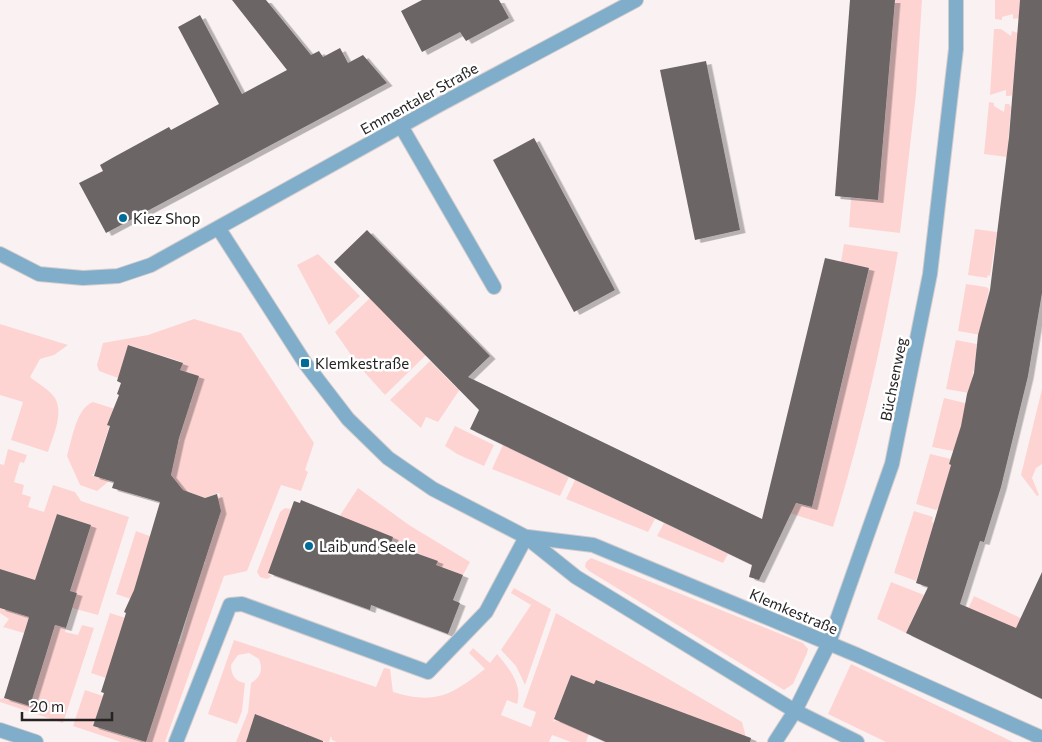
<svg xmlns="http://www.w3.org/2000/svg" width="1042" height="742" viewBox="0 0 1042 742" font-family="Commissioner,sans-serif">
<style>
.green{fill:#fed4d3}
.building{fill:#6c6565;filter:url(#shadow)}
.lines{fill:none;stroke-linecap:round;stroke-linejoin:round}
.service-casing{stroke:#d4cdcd;stroke-width:16}
.minor-casing{stroke:#d4cdcd;stroke-width:16}
.tertiary-casing{stroke:#d4cdcd;stroke-width:16}
.service{stroke:#80aeca;stroke-width:14}
.minor{stroke:#80aeca;stroke-width:14}
.tertiary{stroke:#80aeca;stroke-width:14}
.poi-dot{fill:#016b98;stroke:#fff;stroke-width:2}
.labels{text-anchor:middle;dominant-baseline:central;stroke-width:5;stroke-linejoin:round;paint-order:stroke}
.street-label{font-size:15px;fill:#262323;stroke:#fff}
.poi-label{font-size:15px;fill:#262323;stroke:#fff;text-anchor:start}
</style>
<defs>
<filter id="shadow"><feDropShadow dx="5.5" dy="3" stdDeviation="0" flood-color="#0004"/></filter>
</defs>
<rect width="100%" height="100%" fill="#faf2f2"/>
<g class="green">
<path d="M895,0H922L916,94L900,233L849,227L851,198L878,200Z"/>
<path d="M995,0H1020L1019,18L1013,19V14L1002,17V20L995,19Z"/>
<path d="M994,29H1001L1011,36L1012,31L1018,33L1012,95L1010,96H1006V90L990,95Z"/>
<path d="M989,102L994,103V106L1004,112L1005,104H1009L1011,107L1007,157L984,154Z"/>
<path d="M975,229L997,232L990,276L988,275L987,278L968,275Z"/>
<path d="M844,244L898,252C882,345 861,436 833,527L780,510L782,500L812,507L869,269L841,262Z"/>
<path d="M318,254L360,296L329,325L297,265Z"/>
<path d="M966,284L986,287L989,289L981,335L958,331Z"/>
<path d="M370,298L426,355L385,395L358,365L335,332Z"/>
<path d="M194,319L241,333L314,443L305,470L308,472L301,491L281,485L247,571L224,576L165,742H148L146,741L165,683L174,642L180,644L191,603L199,563L206,564L204,561L217,497L220,496L219,493L205,498L164,484L178,441H180L179,438L189,405H191L190,401L198,376L180,370L182,362L129,345L118,378L99,371L97,365L103,343L148,335Z"/>
<path d="M0,324L68,345L54,355L40,359L30,377C37,383 49,389 55,398C64,414 53,436 48,452L11,440L23,402L0,395Z"/>
<path d="M956,340L977,344L976,348L978,349L969,393L946,389Z"/>
<path d="M430,361L457,388L462,386L438,422L426,417L421,428L390,400Z"/>
<path d="M1042,389V464L1036,468L1032,478L1039,495L1037,496L1021,475Z"/>
<path d="M944,398L965,403L966,408L956,450L953,451L932,447Z"/>
<path d="M93,402L115,409L94,474L91,475L109,481L97,491L80,485L67,456C72,440 76,408 93,402Z"/>
<path d="M455,426L494,445L484,466L457,454L445,446Z"/>
<path d="M503,445L569,477L560,496L492,469Z"/>
<path d="M8,449L27,455L24,463L20,462L14,482L24,485L22,494L31,497L28,507L44,512L53,485L75,492L81,501L129,517L98,615L72,608L77,593L70,591L91,525L57,514L35,580L0,569V464L4,465Z"/>
<path d="M930,454L951,459L949,464L951,465L939,507L936,510L916,504Z"/>
<path d="M575,480L655,519L648,532L566,499Z"/>
<path d="M358,488L409,525L470,562L463,575L436,565L437,561L410,551L411,548L392,541L393,537L339,517Z"/>
<path d="M285,508L291,509L268,574L272,576L267,579L260,577L257,572L280,512Z"/>
<path d="M914,511L933,517L932,522L934,523L916,581L894,573Z"/>
<path d="M664,523L728,554L723,563L657,536Z"/>
<path d="M136,531L155,538L142,566L131,599L116,594Z"/>
<path d="M591,558L803,643L808,649L807,653L793,684L784,690L589,571L585,567L586,562Z"/>
<path d="M891,582L924,595L906,633L877,619Z"/>
<path d="M514,588L551,609L525,685L516,666L501,650L531,605L511,593Z"/>
<path d="M974,596L1042,628V642L997,620L994,621L993,618L984,616L968,609Z"/>
<path d="M0,608L29,617L24,633L3,627L9,619L0,613Z"/>
<path d="M110,613L129,619L106,678L91,673Z"/>
<path d="M556,613L742,722L747,741L708,722L597,680L594,684L571,675L553,722L556,720L589,733L586,742H571L552,735L549,742H337L332,740L331,736L329,742H326L287,728L286,724L284,727L257,718L258,715L256,714L246,742H236L248,712L251,683C261,677 263,670 259,659L249,653L238,655L231,665C231,674 235,682 245,683L242,711L237,724L208,714L234,640L376,687L384,668L390,669L393,692C436,705 451,695 485,669L469,653L473,648L490,663L497,654C509,668 523,685 517,704L507,700L501,715L531,727L536,712L523,707Z"/>
<path d="M55,625L66,628L65,632L78,635L82,625L94,628L63,723L0,702V699L4,698L30,705Z"/>
<path d="M851,664L1013,742H886L828,714Z"/>
<path d="M85,690L103,696L93,726L144,742H121L73,726Z"/>
</g>
<g class="building">
<path d="M232,0H266L311,55L319,51L323,57L340,48L348,63L363,55L387,83L106,233L79,183L103,171L100,165L114,157L169,127L171,130L219,104L178,27L200,15L242,94L287,70Z"/>
<path d="M422,0H499L509,18L466,41L460,32L422,52L401,11Z"/>
<path d="M850,0H895L878,200L835,196Z"/>
<path d="M1020,0H1042V293L1028,376L1001,487L984,542L980,541L960,604L1016,628L1042,572V699L906,633L928,587L916,583L951,465L949,464L961,426L967,394L974,373L978,335L990,290L1009,137Z"/>
<path d="M706,61L740,230L695,240L660,70Z"/>
<path d="M534,138L615,290L574,312L493,160Z"/>
<path d="M367,230L490,356L468,377L762,519L825,258L869,268L812,507L796,503L759,580L749,577L752,565L470,429L479,410L334,262Z"/>
<path d="M128,345L183,363L180,370L199,376L179,438L171,475L183,490L205,498L217,494L221,511L146,742L93,726L104,693L101,692L126,613L124,612L134,590L160,502L112,488L114,482L94,476L110,426L107,425L119,395L117,394L121,383L117,381Z"/>
<path d="M301,500L393,537L392,541L411,548L410,551L438,561L436,565L463,575L453,600L460,603L448,634L371,605L370,610L268,573L294,501L300,503Z"/>
<path d="M57,514L91,525L70,591L77,593L66,628L55,625L30,706L4,698L29,617L0,608V569L35,580Z"/>
<path d="M571,675L594,684L596,680L751,738L750,742H606L554,719Z"/>
<path d="M255,714L323,741V742H246Z"/>
</g>
<g class="lines">
<defs>
<g id="service">
<path d="M401,126L494,287"/>
<path d="M176,742L230,605L242,604L428,672L486,612L526,537"/>
</g>
<g id="minor">
<path d="M219,229L305,363L348,419L388,458L433,489L526,537L576,577L795,711L857,742"/>
<path d="M528,537L593,545L857,655L1042,738"/>
<path d="M0,730L36,742"/>
<path d="M775,742L795,711L829,643L892,464L930,274L956,49V0"/>
</g>
<path id="tertiary" d="M0,254L39,274L83,278L118,276L151,265L439,105L636,0"/>
</defs>
<use href="#service" class="service-casing"/>
<use href="#minor" class="minor-casing"/>
<use href="#tertiary" class="tertiary-casing"/>
<use href="#service" class="service"/>
<use href="#minor" class="minor"/>
<use href="#tertiary" class="tertiary"/>
</g>
<g class="poi-dot">
<circle cx="123" cy="218" r="5"/>
<rect x="300" y="358" width="10" height="10" rx="2.5"/>
<circle cx="309" cy="546" r="5"/>
</g>
<g class="labels">
<g class="street-label">
<text transform="translate(419 98) rotate(-29)">Emmentaler Straße</text>
<text transform="translate(893 379) rotate(-79)">Büchsenweg</text>
<text transform="translate(794 611) rotate(23)">Klemkestraße</text>
</g>
<g class="poi-label">
<text x="133" y="218">Kiez Shop</text>
<text x="315" y="363">Klemkestraße</text>
<text x="319" y="546">Laib und Seele</text>
</g>
</g>
<path d="M22 712v8h90v-8" fill="none" stroke="#262323" stroke-width="2.5"/>
<text x="30" y="712" font-size="15" fill="#262323" stroke="#ffffff" stroke-width="4" paint-order="stroke">20 m</text>
</svg>
